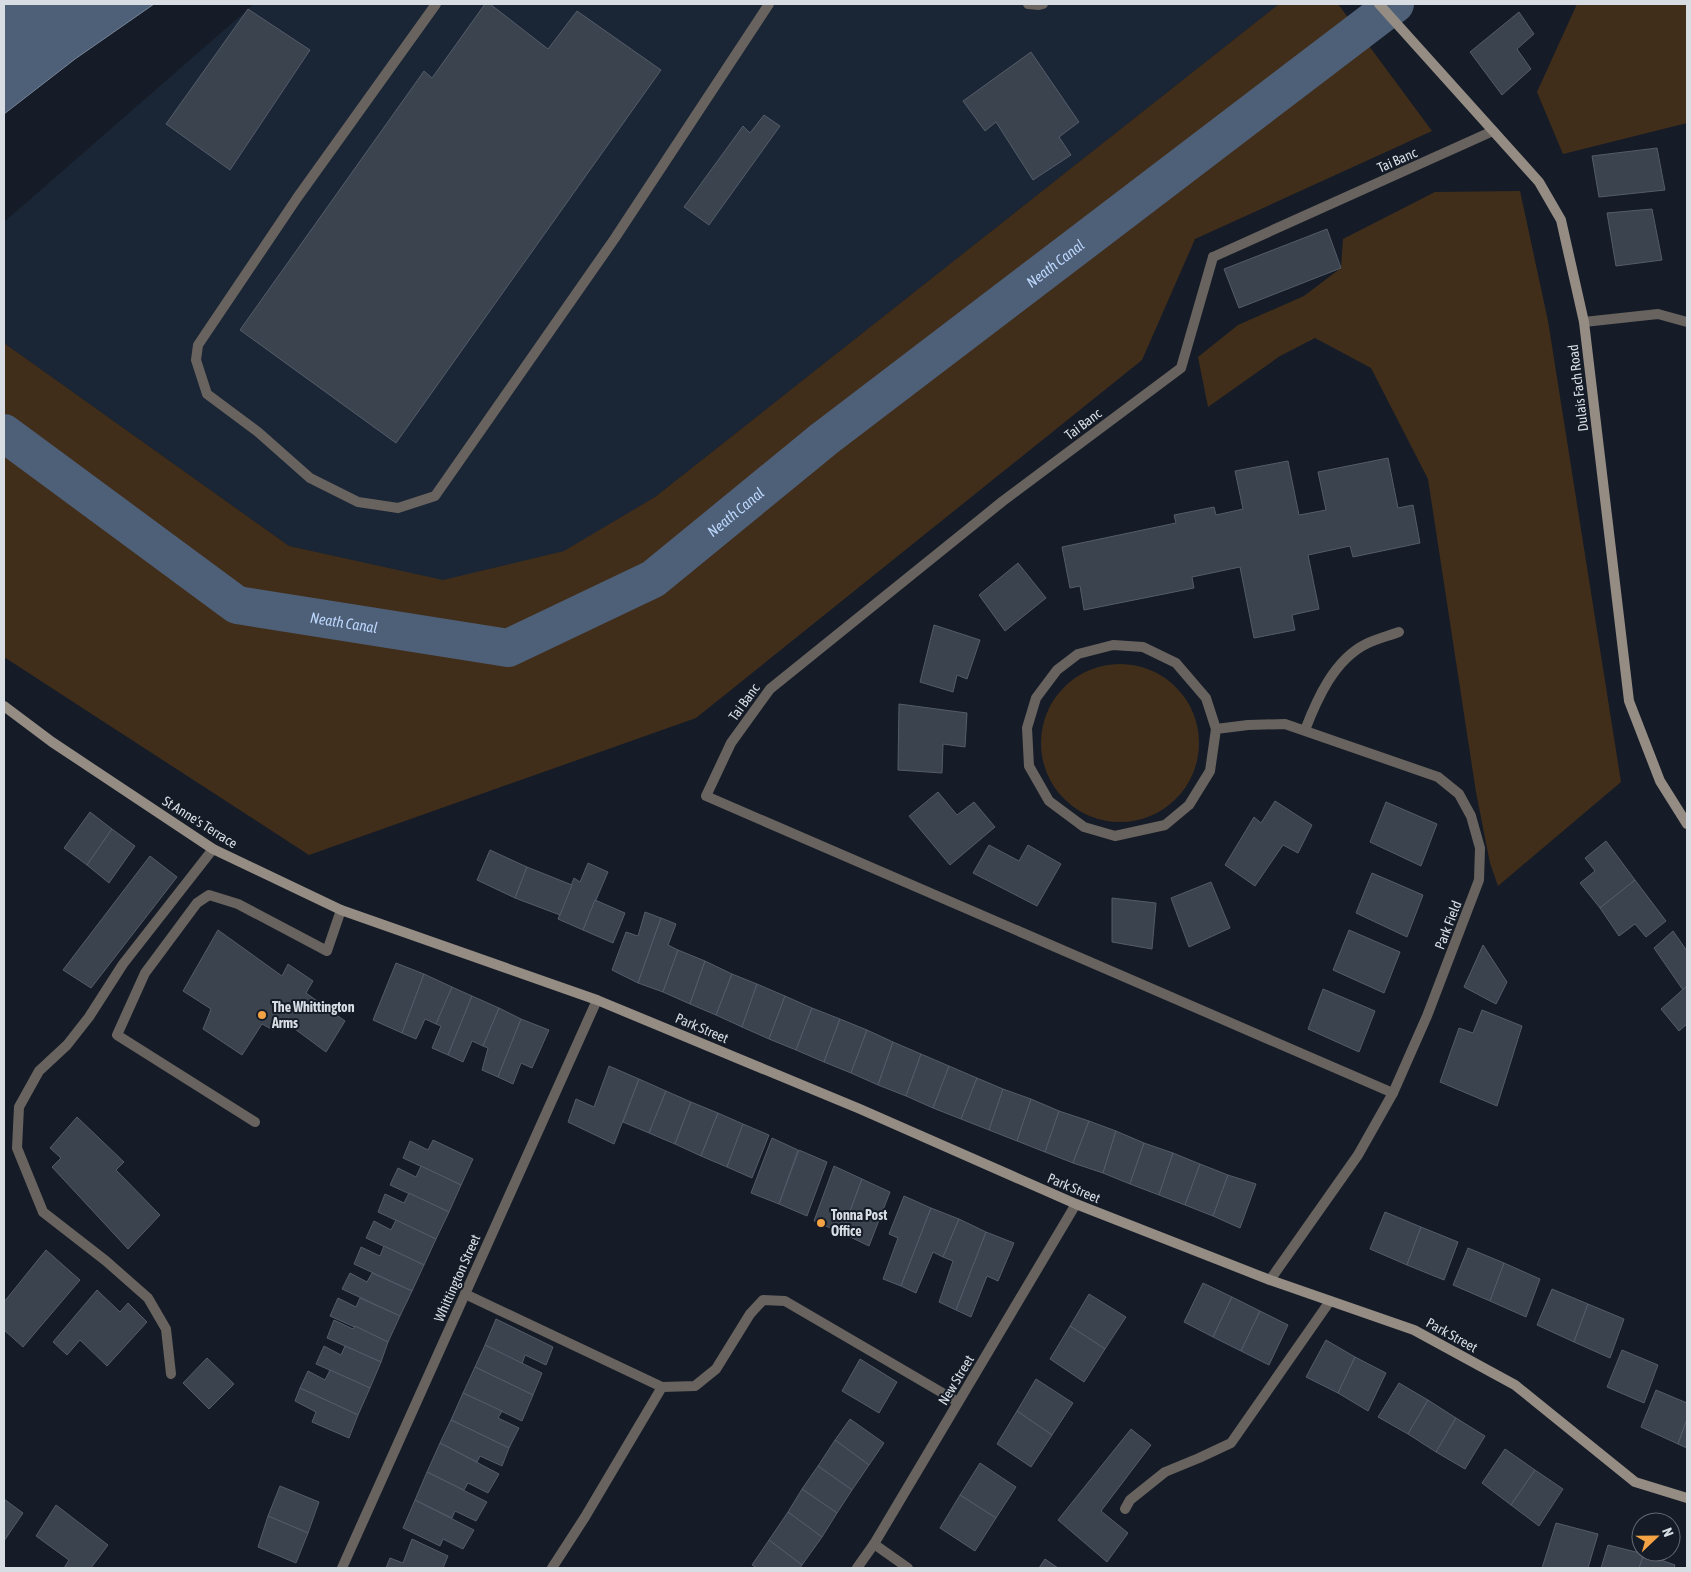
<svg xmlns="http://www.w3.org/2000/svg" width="1691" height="1572" viewBox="0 0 1691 1572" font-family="'Asap Condensed',sans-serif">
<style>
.built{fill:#1a2535}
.green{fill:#412e1a}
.water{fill:#4e5f78;stroke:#778598}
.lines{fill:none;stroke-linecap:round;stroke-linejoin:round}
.canal{stroke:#4e5f78;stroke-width:38}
.building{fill:#3b434f;stroke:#535c68}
.service{stroke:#68635e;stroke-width:10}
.minor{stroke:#68635e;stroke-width:10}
.secondary{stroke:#958c84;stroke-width:10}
.poi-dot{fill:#f4a344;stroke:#151c27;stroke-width:2}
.labels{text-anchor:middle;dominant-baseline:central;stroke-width:4;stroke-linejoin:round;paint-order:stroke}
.street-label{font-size:14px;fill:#d8dde4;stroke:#151c27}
.poi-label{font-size:14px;font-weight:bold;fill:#d8dde4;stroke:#151c27;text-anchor:start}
.water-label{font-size:15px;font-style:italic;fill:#bbd6fb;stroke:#151c27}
</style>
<rect width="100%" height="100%" fill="#151c27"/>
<path class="built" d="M254,4H1279L655,497L565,551L443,581L289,546L4,343V222Z"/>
<g class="green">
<path d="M1279,4H1338L1432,131L1195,239L1142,360L696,718L309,855L4,657V343L289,546L443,580L564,551L655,497Z"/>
<path d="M1577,4H1687V123L1563,154L1537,92Z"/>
<path d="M1520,191L1548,321L1621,782L1498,886L1490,863L1476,792L1428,479L1371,368L1315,338L1280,356L1208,407L1198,357L1238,325L1304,296L1341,268L1343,239L1435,192Z"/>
<circle cx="1120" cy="743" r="79"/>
</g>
<path class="water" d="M4,4H154L75,59L4,114Z"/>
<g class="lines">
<path class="canal" id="s1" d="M4,433L237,605L508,648L653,579L824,439L1395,4"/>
</g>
<g class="building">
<path d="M485,4H490L548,49L577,11L661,70L396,443L240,330L424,71L432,78Z"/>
<path d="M248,9L310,50L230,170L166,124Z"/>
<path d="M1519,12L1534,34L1517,49L1531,69L1502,95L1470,52Z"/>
<path d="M1031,52L1079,122L1059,137L1071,155L1033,180L996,122L985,131L963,101Z"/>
<path d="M764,115L780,126L709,225L684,207L743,126L750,133Z"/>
<path d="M1657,148L1665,190L1599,197L1592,156Z"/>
<path d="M1652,209L1662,260L1616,266L1607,213Z"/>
<path d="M1327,229L1341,268L1239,308L1224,269Z"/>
<path d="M1388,458L1398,508L1413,505L1420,543L1353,557L1350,546L1308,555L1319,609L1292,615L1295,630L1254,638L1240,567L1192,577L1194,588L1084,610L1080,586L1070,588L1062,547L1176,523L1174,515L1214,507L1216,515L1243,509L1235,471L1288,461L1299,515L1326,510L1318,472Z"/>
<path d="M1018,563L1046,598L1005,631L979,595Z"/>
<path d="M934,625L980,640L967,679L957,675L953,692L920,682Z"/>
<path d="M899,704L967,713L965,747L943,744L942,773L898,770Z"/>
<path d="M938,792L957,815L974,802L995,827L950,865L909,816Z"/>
<path d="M1275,801L1312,825L1298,853L1283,845L1255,886L1225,865L1254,817L1261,823Z"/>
<path d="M1386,802L1437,824L1421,866L1370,842Z"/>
<path d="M90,812L112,829L87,865L64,848Z"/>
<path d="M112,829L135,846L109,883L87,865Z"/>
<path d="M1606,841L1635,880L1600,908L1580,883L1595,871L1585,858Z"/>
<path d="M989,845L1019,861L1028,845L1061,864L1037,906L973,873Z"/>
<path d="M490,850L527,867L515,898L477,880Z"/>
<path d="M150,856L177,877L91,988L63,970Z"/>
<path d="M588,863L608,872L583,930L558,919L574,878L580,882Z"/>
<path d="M527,867L572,885L560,915L515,898Z"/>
<path d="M1372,873L1423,895L1407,937L1356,913Z"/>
<path d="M1635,880L1666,921L1646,937L1635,924L1619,936L1600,908Z"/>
<path d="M1211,882L1230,928L1189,947L1171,898Z"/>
<path d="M1112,898L1156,903L1152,949L1112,942Z"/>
<path d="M595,900L625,913L613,943L583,930Z"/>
<path d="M645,912L661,918L638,983L612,970L626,932L638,936Z"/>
<path d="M661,918L676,924L668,945L678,950L663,992L638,983Z"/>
<path d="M218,930L282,976L288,964L313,981L306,993L345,1021L326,1052L280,1018L273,1030L262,1024L242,1055L203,1029L211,1009L183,991Z"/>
<path d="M1349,930L1400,952L1384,993L1333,970Z"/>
<path d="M1673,931L1687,951V986L1683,990L1654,948Z"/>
<path d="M1483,945L1507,982L1496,1004L1464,987Z"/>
<path d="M678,950L705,961L690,1004L663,992Z"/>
<path d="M705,961L732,974L716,1015L690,1004Z"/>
<path d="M396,963L424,974L402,1033L373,1020Z"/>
<path d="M424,974L452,987L436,1024L425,1019L416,1039L402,1033Z"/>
<path d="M732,974L757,984L742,1027L716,1015Z"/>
<path d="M757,984L785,996L769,1039L742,1027Z"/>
<path d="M1687,986V1024L1679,1031L1661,1009Z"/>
<path d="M452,987L472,996L448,1055L432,1048L441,1026L436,1024Z"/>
<path d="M1323,989L1375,1011L1359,1052L1308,1029Z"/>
<path d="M472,996L499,1008L483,1046L472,1041L463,1062L448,1055Z"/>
<path d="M785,996L812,1008L796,1050L769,1039Z"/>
<path d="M499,1008L521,1019L498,1077L482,1070L488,1048L483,1046Z"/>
<path d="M812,1008L840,1019L824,1062L796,1050Z"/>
<path d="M1482,1010L1522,1026L1497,1106L1440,1082L1459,1028L1473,1033Z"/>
<path d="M521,1019L549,1030L532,1068L521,1063L513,1084L498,1077Z"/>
<path d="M840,1019L867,1030L851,1073L824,1062Z"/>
<path d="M867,1030L893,1042L878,1085L851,1073Z"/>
<path d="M893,1042L921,1054L906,1096L878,1085Z"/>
<path d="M921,1054L949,1066L933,1108L906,1096Z"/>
<path d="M609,1066L639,1079L614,1144L568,1122L576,1099L594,1107Z"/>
<path d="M949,1066L977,1078L961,1119L933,1108Z"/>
<path d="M977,1078L1003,1089L989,1130L961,1119Z"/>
<path d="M639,1079L666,1091L649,1133L623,1122Z"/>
<path d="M1003,1089L1031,1099L1017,1141L989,1130Z"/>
<path d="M666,1091L691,1102L675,1144L649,1133Z"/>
<path d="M1031,1099L1059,1111L1045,1152L1017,1141Z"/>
<path d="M691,1102L718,1113L701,1156L675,1144Z"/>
<path d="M1059,1111L1089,1121L1073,1163L1045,1152Z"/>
<path d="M718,1113L743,1124L727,1167L701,1156Z"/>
<path d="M77,1117L124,1162L116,1170L160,1215L128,1249L52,1167L61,1158L50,1148Z"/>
<path d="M1089,1121L1116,1131L1103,1173L1073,1163Z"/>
<path d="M743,1124L769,1135L752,1178L727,1167Z"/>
<path d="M1116,1131L1144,1143L1130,1184L1103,1173Z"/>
<path d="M772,1138L798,1150L779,1204L751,1193Z"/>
<path d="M433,1140L473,1159L461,1185L403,1158L410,1141L428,1150Z"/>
<path d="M1144,1143L1173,1153L1159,1195L1130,1184Z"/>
<path d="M799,1150L827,1162L807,1216L779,1204Z"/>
<path d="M1173,1153L1200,1164L1185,1205L1159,1195Z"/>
<path d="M1200,1164L1228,1175L1213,1216L1185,1205Z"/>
<path d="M421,1166L461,1185L449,1212L390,1185L398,1168L416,1177Z"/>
<path d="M834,1166L862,1179L842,1233L814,1221Z"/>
<path d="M1228,1175L1256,1184L1240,1228L1213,1216Z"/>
<path d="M862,1179L890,1192L869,1246L842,1233Z"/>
<path d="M409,1193L449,1212L436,1239L378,1212L385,1194L404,1203Z"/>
<path d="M904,1196L931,1208L901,1286L883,1279L898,1238L889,1234Z"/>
<path d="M931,1208L959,1219L943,1257L933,1252L916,1293L901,1286Z"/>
<path d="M1385,1212L1421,1227L1407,1265L1370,1249Z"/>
<path d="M959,1219L986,1232L956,1310L939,1302L953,1261L943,1257Z"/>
<path d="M396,1220L436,1239L424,1265L366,1238L374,1221L391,1230Z"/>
<path d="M1421,1227L1458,1242L1444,1280L1407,1265Z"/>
<path d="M986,1232L1014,1243L998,1281L987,1276L971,1317L956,1310Z"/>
<path d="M384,1246L424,1265L412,1291L354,1264L361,1247L380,1256Z"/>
<path d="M1468,1248L1504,1263L1490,1301L1453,1285Z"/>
<path d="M46,1250L80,1280L23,1347L4,1330V1302Z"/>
<path d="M1504,1263L1540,1279L1526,1317L1490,1301Z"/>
<path d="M350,1273L367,1282L372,1273L412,1291L400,1316L342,1289Z"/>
<path d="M1203,1283L1232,1297L1213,1337L1184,1322Z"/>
<path d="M1552,1289L1588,1304L1574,1342L1537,1325Z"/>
<path d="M97,1290L120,1312L128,1303L147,1322L107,1366L80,1340L67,1355L53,1342Z"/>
<path d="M1089,1294L1126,1317L1105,1349L1070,1326Z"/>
<path d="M1232,1297L1260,1311L1241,1351L1213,1337Z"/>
<path d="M338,1298L356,1307L360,1298L400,1316L388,1342L330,1316Z"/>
<path d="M1588,1304L1624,1319L1610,1358L1574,1342Z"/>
<path d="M1260,1311L1288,1325L1269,1365L1241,1351Z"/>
<path d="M496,1319L553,1347L546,1365L525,1355L522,1364L485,1345Z"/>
<path d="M334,1320L353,1329L355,1326L388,1342L381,1362L327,1338Z"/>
<path d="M1070,1326L1105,1349L1084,1382L1050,1359Z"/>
<path d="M1326,1340L1355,1357L1338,1393L1306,1377Z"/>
<path d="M485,1345L542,1373L533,1395L475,1367Z"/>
<path d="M324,1346L341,1355L345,1346L381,1362L370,1388L316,1364Z"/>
<path d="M1622,1350L1658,1365L1644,1403L1607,1387Z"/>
<path d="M1355,1357L1386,1373L1368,1411L1338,1393Z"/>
<path d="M207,1358L234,1384L209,1409L183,1383Z"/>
<path d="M860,1359L897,1382L879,1413L842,1391Z"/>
<path d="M475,1367L533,1395L522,1421L463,1393Z"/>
<path d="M330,1370L370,1388L358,1415L300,1388L308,1371L325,1380Z"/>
<path d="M1036,1379L1073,1403L1052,1435L1017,1411Z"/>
<path d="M1399,1383L1428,1400L1408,1434L1378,1417Z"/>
<path d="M300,1388L358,1415L349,1438L312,1422L316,1412L295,1401Z"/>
<path d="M1656,1390L1687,1403V1419L1678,1444L1641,1427Z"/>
<path d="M463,1393L502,1411L498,1418L519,1428L509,1448L451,1420Z"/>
<path d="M1428,1400L1456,1418L1436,1452L1408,1434Z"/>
<path d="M1017,1411L1052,1435L1031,1467L997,1444Z"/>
<path d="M1456,1418L1485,1436L1465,1469L1436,1452Z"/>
<path d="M850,1419L884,1443L869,1465L835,1440Z"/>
<path d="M1687,1419V1448L1678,1444Z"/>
<path d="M451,1420L509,1448L502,1466L480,1456L477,1462L440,1443Z"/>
<path d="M1131,1429L1151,1445L1101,1511L1128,1533L1107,1562L1058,1520Z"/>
<path d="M835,1440L869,1465L852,1490L818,1466Z"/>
<path d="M440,1443L499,1474L488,1493L468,1483L464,1490L427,1472Z"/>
<path d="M1505,1449L1535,1470L1511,1505L1482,1483Z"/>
<path d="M980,1463L1016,1487L996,1518L960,1495Z"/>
<path d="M818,1466L852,1490L837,1513L802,1489Z"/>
<path d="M1535,1470L1563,1489L1539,1526L1511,1505Z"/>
<path d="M427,1472L487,1502L476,1521L455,1511L452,1518L415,1500Z"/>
<path d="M280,1486L319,1502L308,1533L268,1516Z"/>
<path d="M802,1489L837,1513L822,1537L788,1512Z"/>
<path d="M960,1495L996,1518L975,1551L940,1528Z"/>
<path d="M4,1499L23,1513L4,1541Z"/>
<path d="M415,1500L474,1530L463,1549L443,1539L440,1546L403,1528Z"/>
<path d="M56,1505L108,1545L91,1568H64L69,1560L36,1536Z"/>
<path d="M788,1512L822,1537L802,1565L769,1540Z"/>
<path d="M268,1516L308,1533L296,1563L258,1547Z"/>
<path d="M1556,1523L1598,1534L1588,1568H1542Z"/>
<path d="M412,1539L448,1556L443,1568H386L390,1558L403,1563Z"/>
<path d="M769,1540L802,1565L800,1568H757L752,1565Z"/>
<path d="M1608,1545L1644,1554L1639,1568H1601Z"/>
<path d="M1644,1554L1675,1565L1674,1568H1639Z"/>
<path d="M1045,1559L1058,1568H1039Z"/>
</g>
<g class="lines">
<g class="service">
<path d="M436,4L297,198L198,345L196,360L207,394L258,432L310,478L358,502L398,508L435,496L615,238L769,4"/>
<path d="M1028,4L1039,5L1043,4"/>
<path d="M1213,257L1181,368L1003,501L770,689L731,743L706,796L1393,1093"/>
<path d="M1305,730C1317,699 1334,660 1366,644C1376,639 1388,636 1399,632"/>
<path d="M255,1122L117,1035L145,973L197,903L209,895L238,904L327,951L341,910"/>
<path d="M465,1294L662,1387L695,1386L716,1369L750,1314L763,1300L785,1301L958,1402"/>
<path d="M1125,1509L1130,1500L1165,1472L1199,1458L1231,1443L1330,1301"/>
<path d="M552,1568L585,1517L662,1387"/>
</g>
<g class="minor">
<path d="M1213,257L1493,131"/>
<path d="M1584,322L1658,314L1687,322"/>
<path d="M1216,729L1206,698L1176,663L1143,647L1113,645L1078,654L1057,670L1036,698L1027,728L1029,766L1049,801L1084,827L1115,836L1165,825L1189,805L1210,771L1216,729L1248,725L1285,724L1438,777L1459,794L1471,816L1480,848L1479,880L1427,1016L1393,1093L1358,1155L1270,1280"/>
<path d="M171,1374L166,1329L148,1298L106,1261L43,1212L17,1148L19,1107L39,1071L67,1045L89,1017L123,964L213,849"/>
<path d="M874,1544L908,1568"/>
<path d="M342,1568L597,1000"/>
<path d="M857,1568L874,1544L1076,1204"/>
</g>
<g class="secondary">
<path d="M1379,4L1539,182L1561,220L1584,322L1629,701L1660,781L1687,824"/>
<path d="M4,706L52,742L213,849L341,910L597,1000L860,1109L1076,1204L1270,1280L1414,1330L1515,1385L1635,1482L1687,1498"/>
</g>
</g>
<g class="poi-dot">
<circle cx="262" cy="1015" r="5"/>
<circle cx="821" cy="1223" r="5"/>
</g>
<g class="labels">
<g class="street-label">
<text transform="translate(1397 160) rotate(-24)">Tai Banc</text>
<text transform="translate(1578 388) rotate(-97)">Dulais Fach Road</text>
<text transform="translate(1083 424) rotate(-37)">Tai Banc</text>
<text transform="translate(744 702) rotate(-54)">Tai Banc</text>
<text transform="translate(200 822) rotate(32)">St Anne's Terrace</text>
<text transform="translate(1448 925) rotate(-69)">Park Field</text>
<text transform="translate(702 1028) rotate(23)">Park Street</text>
<text transform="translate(1074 1188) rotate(23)">Park Street</text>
<text transform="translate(457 1278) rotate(-66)">Whittington Street</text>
<text transform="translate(1452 1335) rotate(29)">Park Street</text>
<text transform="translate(956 1380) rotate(-59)">New Street</text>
</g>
<g class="poi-label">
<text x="272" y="1007">The Whittington<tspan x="272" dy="16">Arms</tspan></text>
<text x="831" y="1215">Tonna Post<tspan x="831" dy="16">Office</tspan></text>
</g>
<g class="water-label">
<text stroke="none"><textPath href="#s1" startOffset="1236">Neath Canal</textPath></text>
<text stroke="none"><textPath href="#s1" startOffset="831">Neath Canal</textPath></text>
<text stroke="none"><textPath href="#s1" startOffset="398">Neath Canal</textPath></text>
</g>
</g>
<rect width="1691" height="1572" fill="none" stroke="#d8dde4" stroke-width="10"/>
<g transform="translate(1656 1537) rotate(68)"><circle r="24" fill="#151c27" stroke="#636973"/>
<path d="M0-4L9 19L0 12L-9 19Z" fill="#f4a344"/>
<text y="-8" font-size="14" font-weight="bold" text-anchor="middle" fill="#d8dde4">N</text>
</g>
</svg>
